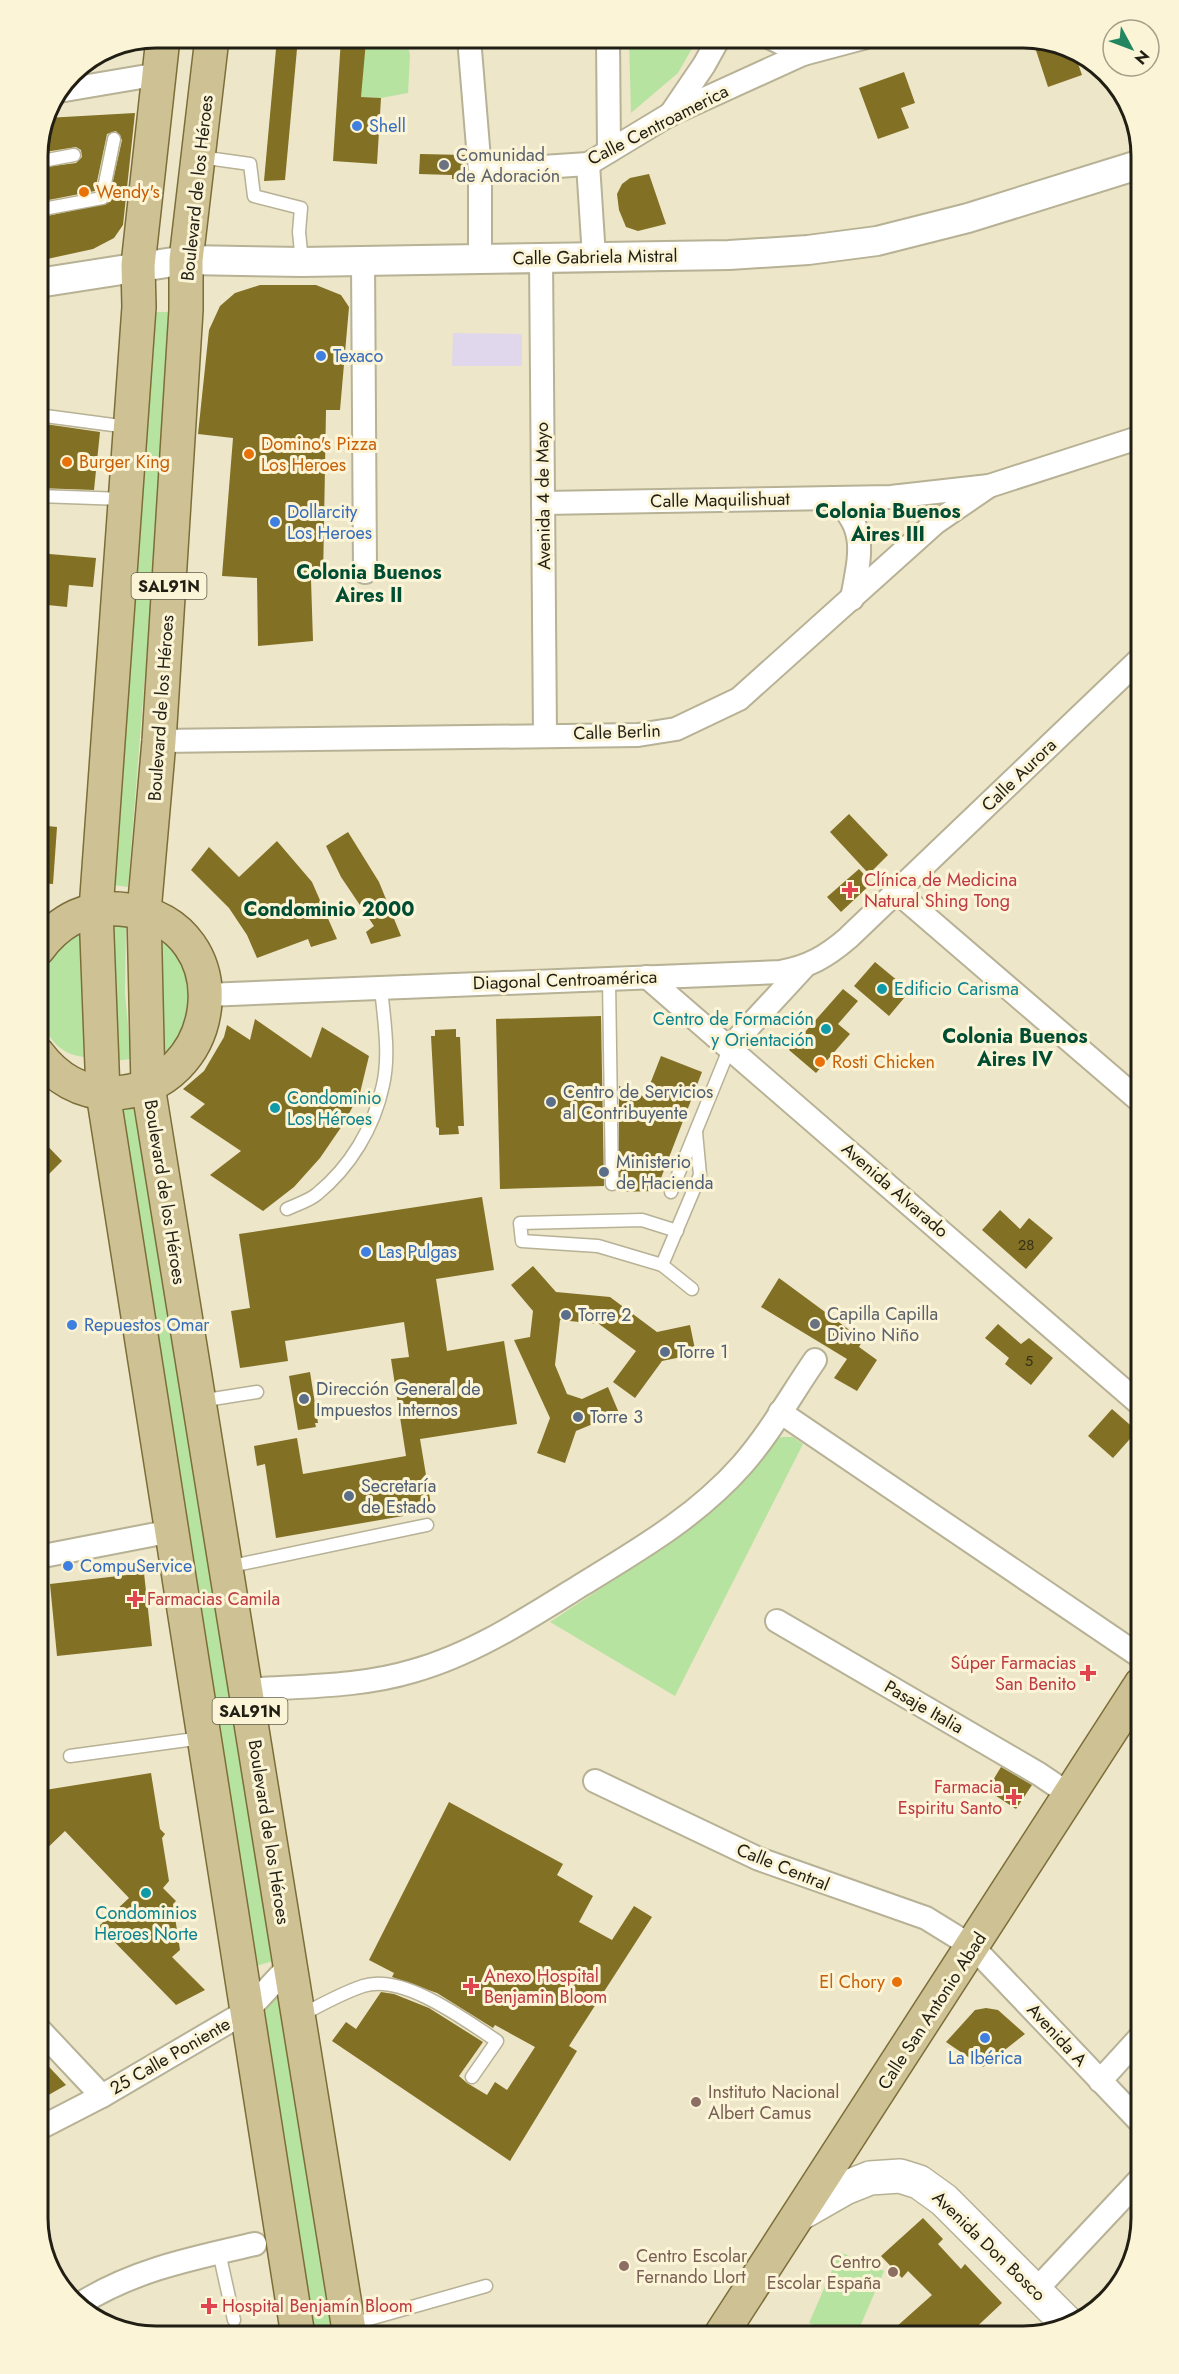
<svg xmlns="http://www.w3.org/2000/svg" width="1179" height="2374" viewBox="0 0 1179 2374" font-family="Jost,sans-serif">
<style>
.commercial{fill:#e0d7ec}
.green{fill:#b7e3a0}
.building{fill:#827024}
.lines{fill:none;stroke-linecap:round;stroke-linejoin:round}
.service-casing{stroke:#b7b195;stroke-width:15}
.minor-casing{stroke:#b7b195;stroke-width:26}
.tertiary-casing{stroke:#b7b195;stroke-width:32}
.secondary-casing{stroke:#b7b195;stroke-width:36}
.primary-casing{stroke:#7c6e39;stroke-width:36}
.service{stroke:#fff;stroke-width:12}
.minor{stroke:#fff;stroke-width:22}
.tertiary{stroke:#fff;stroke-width:28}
.secondary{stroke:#fff;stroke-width:33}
.primary{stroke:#cec294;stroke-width:33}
.shop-dot{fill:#3f7fe0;stroke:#fbf4d6;stroke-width:2}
.worship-dot{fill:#6b7280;stroke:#fbf4d6;stroke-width:2}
.food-dot{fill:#e8710a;stroke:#fbf4d6;stroke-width:2}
.health-dot{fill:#e0444e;stroke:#fbf4d6;stroke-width:2}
.culture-dot{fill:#0f9aa8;stroke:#fbf4d6;stroke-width:2}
.service-dot{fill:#5c6f8a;stroke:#fbf4d6;stroke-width:2}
.education-dot{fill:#8d6e63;stroke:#fbf4d6;stroke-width:2}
.labels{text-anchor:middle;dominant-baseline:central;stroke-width:6;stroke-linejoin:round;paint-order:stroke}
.number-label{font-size:15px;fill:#393318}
.shield{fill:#fbf4d6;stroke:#625f4e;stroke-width:1.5}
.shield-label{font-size:16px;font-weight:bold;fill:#211f14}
.street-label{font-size:18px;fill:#211f14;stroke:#fbf4d6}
.shop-label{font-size:18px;fill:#366cbe;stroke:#fbf4d6;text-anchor:start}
.worship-label{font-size:18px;fill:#5b616d;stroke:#fbf4d6;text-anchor:start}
.food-label{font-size:18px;fill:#c56008;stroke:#fbf4d6;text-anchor:start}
.health-label{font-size:18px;fill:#be3a42;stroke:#fbf4d6;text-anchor:start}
.culture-label{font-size:18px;fill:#0d838f;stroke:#fbf4d6;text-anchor:start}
.service-label{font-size:18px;fill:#4e5e75;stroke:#fbf4d6;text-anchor:start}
.education-label{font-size:18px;fill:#785e54;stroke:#fbf4d6;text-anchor:start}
.neighbourhood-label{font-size:20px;font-weight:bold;fill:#014d33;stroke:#fbf4d6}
.rim{fill:none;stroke:#211f14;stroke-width:3}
</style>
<rect width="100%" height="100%" fill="#ede6c9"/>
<path class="commercial" d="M453,333L522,334V366H452Z"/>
<g class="green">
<path d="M365,38H406L410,55L408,93L381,98L359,97Z"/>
<path d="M629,38H698L678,73L631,113Z"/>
<path d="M152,312H174L128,887L113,885Z"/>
<path d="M81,926L84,1057C38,1052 35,999 41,963Z"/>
<path d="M110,926L126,927L125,993L131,1059L113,1061Z"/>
<path d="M158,933L182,954L195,1018L159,1067Z"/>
<path d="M135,1100L277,1960L256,1966L118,1102Z"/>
<path d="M782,1437H793L803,1444L675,1696L550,1622L677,1538L700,1519L776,1439Z"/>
<path d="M280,1984L333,2336H312L261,2004Z"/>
<path d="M840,2252L884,2271L856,2336H840L809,2323Z"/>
</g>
<g class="building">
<path d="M277,38H298L285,180L264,181Z"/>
<path d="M1032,38L1075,55L1082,75L1048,87Z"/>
<path d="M341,39L366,41L361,97L381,98L377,164L333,161Z"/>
<path d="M904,72L915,103L901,108L909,128L878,139L859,88Z"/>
<path d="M135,113L123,225L114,238L93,249L38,261V218L108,203L122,140L116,131L107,134L95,191L38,202V168L76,163L82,157L81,150L76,147L45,152L38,149L46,118Z"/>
<path d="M420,154L465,155L466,179H452V175L419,174Z"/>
<path d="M649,174L666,224L638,231L626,227L619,210L617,194L622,184L630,178Z"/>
<path d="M260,285H316L341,295L349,307L340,410H326L323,580H311L313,641L258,646L257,578L222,576L233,438L198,434L209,330L220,306L235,293Z"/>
<path d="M38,423L100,432L94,490L38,488Z"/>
<path d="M38,553L96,558L93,587L69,585L67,607L38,604Z"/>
<path d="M849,814L888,855L869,874L830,832Z"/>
<path d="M38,825L57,827L53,884L38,883Z"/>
<path d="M348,832L379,882L401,936L371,944L366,932L374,926L341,877L326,846Z"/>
<path d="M277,841L312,882L337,939L311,947L308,939L257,958L247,935L229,908L191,870L209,847L239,877Z"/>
<path d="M859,869L872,883L841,912L827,897Z"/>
<path d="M875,962L910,991L889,1016L854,986Z"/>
<path d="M843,989L858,1001L838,1024L850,1034L816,1073L789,1050Z"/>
<path d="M601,1016L604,1186L500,1189L496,1019Z"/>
<path d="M255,1019L311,1058L322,1027L369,1056L360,1093L344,1123L320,1158L294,1187L263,1211L210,1175L241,1151L190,1117L205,1104L183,1089L204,1071L224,1037L227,1025L250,1040Z"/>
<path d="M456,1029V1037H460L464,1126H458L459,1134L439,1135V1128L436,1127L431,1036H435V1030Z"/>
<path d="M661,1056L702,1072L656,1191L619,1192V1086L645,1097Z"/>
<path d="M38,1136L62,1161L38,1185Z"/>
<path d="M482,1197L494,1270L436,1279L447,1351L504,1341L517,1424L420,1439L432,1511L276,1538L265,1464L257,1466L254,1446L297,1438L303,1474L406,1456L391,1359L409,1357L404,1322L285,1341L288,1361L240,1368L231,1311L250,1308L239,1234Z"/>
<path d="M1000,1210L1020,1229L1029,1218L1053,1238L1026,1269L982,1230Z"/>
<path d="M533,1266L556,1292L610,1297L657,1332L690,1325L696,1354L662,1361L635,1398L613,1382L636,1351L599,1324L560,1320L555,1365L567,1394L582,1399L608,1387L619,1413L576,1431L565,1463L537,1453L550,1418L514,1340L530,1337L533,1311L511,1285Z"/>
<path d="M779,1278L863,1340L859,1347L877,1360L857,1391L834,1378L847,1359L761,1307Z"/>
<path d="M998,1324L1021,1344L1029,1338L1053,1358L1031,1385L1005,1364L1009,1358L985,1338Z"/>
<path d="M310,1372L318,1423H315L316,1427L298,1430L289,1376Z"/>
<path d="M1112,1409L1137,1431L1113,1458L1088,1436Z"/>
<path d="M144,1573L152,1646L57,1656L50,1584Z"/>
<path d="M1001,1767L1032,1785L1016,1809L987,1790Z"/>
<path d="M151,1773L160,1829L165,1834L162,1838L169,1881L163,1888L176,1901L173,1904L180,1950L172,1957L205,1990L176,2005L99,1926L129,1898L65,1831L38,1857V1813L46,1805L38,1797L45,1790Z"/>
<path d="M449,1802L563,1864L557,1875L593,1896L579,1922L612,1940L634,1906L652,1917L569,2046L577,2051L510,2161L332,2041L346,2022L356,2029L381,1992L394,1994L429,2008L483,2042L459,2076L467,2083L487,2095L495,2082L507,2090L535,2047L495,2025L493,2028L437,1993L392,1977L394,1973L369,1960Z"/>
<path d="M986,2008L998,2010L1025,2034L983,2067L946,2042L975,2010Z"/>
<path d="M38,2055L66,2085L38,2101Z"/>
<path d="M923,2218L943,2239L938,2244L961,2269L965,2264L1002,2303L967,2336H886L932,2295L908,2271L902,2278L881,2256Z"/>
</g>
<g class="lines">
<defs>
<g id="service">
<path d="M38,157L42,161L74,155"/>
<path d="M200,157L250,164L254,196L301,208L299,232L302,262"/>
<path d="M38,210L102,198L114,139"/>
<path d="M38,415L128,427"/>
<path d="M38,496L123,499"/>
<path d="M609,979L612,1184"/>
<path d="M671,1192L730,1047"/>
<path d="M287,1209C297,1204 309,1201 317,1194C350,1167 374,1128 383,1085C390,1054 384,1020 381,988"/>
<path d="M677,1231L642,1220L520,1223L522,1241L598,1246L662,1265L692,1289"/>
<path d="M662,1265L700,1175L696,1132"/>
<path d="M200,1401L257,1392"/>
<path d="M227,1567L427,1525"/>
<path d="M70,1756L202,1738"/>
<path d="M300,2016C320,2005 342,1993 363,1986C403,1973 465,2020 497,2041L472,2077"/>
<path d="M219,2252L234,2320"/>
<path d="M348,2325L486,2286"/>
</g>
<g id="minor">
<path d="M469,38L480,171V259"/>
<path d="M608,38L609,151"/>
<path d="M771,38L803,54"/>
<path d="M59,91L159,74"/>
<path d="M670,115L704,65L719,38"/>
<path d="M588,164L594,257"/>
<path d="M480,171L588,164L669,115L803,54L863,38"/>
<path d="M541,258L545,734"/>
<path d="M363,260L365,572"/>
<path d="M833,498C870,528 859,558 852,599"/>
<path d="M543,503L891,497L989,486L1141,437"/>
<path d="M159,741L638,735L676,729L739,699L935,523L989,486"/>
<path d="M897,892L1141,1102"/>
<path d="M647,977L1141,1405"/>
<path d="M206,995L780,972C808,967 826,957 848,938L1141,658"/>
<path d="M730,1047L803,968"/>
<path d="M780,1412L1141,1657"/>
<path d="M38,1557L172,1531"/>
<path d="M777,1621L1039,1774L1070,1795"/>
<path d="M246,1690C302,1686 360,1687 413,1671C474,1654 530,1617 583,1584C640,1549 697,1516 742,1465C770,1433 791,1395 815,1360"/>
<path d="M595,1781L759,1859L926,1918L973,1947L1141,2123"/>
<path d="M38,2028L102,2096"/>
<path d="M1100,2081L1141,2036"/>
<path d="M38,2129L102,2096L247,2011L290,1965"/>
<path d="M1036,2290L1141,2178"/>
<path d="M80,2304C133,2270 194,2258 255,2244"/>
</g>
<path id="tertiary" d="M38,283L186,260L302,262L729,255L808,250L877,241L968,218L1141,164"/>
<path id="secondary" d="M803,2212L845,2188L870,2178L900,2176L919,2182L944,2200L1070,2326"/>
<g id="primary">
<path d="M163,38L138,265L139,307L96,910L103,1093L298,2336"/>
<path d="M212,38L186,260V310L159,741L144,912L148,1086L350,2336"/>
<path d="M38,1054C56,1078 81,1093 111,1093C223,1091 243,926 128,910C90,904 60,919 38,949"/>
<path d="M720,2336L1141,1684"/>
</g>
</defs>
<use href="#service" class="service-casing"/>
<use href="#minor" class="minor-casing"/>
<use href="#tertiary" class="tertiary-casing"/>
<use href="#secondary" class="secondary-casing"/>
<use href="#primary" class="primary-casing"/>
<use href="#service" class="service"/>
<use href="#minor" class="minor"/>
<use href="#tertiary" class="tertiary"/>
<use href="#secondary" class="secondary"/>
<use href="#primary" class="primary"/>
</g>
<g class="shop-dot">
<circle cx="357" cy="126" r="6"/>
<circle cx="321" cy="356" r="6"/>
<circle cx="275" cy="522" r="6"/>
<circle cx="366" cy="1252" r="6"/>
<circle cx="72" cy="1325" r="6"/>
<circle cx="68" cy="1566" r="6"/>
<circle cx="985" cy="2038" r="6"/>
</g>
<g class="worship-dot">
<circle cx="444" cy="165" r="6"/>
<circle cx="815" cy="1324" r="6"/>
</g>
<g class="food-dot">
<circle cx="84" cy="192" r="6"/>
<circle cx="249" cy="454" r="6"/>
<circle cx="67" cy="462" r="6"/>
<circle cx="820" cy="1062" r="6"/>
<circle cx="897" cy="1982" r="6"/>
</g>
<g class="health-dot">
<path d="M847 881h6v6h6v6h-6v6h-6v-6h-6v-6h6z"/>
<path d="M132 1590h6v6h6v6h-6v6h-6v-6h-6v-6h6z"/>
<path d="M1085 1664h6v6h6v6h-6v6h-6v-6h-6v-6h6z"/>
<path d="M1011 1788h6v6h6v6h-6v6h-6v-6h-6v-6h6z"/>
<path d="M468 1977h6v6h6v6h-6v6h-6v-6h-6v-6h6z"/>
<path d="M206 2297h6v6h6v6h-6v6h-6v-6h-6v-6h6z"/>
</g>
<g class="culture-dot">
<circle cx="882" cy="989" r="6"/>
<circle cx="826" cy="1029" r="6"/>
<circle cx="275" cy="1108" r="6"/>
<circle cx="146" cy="1893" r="6"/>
</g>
<g class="service-dot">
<circle cx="551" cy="1102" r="6"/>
<circle cx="604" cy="1172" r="6"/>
<circle cx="566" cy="1315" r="6"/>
<circle cx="665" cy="1352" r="6"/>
<circle cx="304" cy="1399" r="6"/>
<circle cx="578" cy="1417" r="6"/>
<circle cx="349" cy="1496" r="6"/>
</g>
<g class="education-dot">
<circle cx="696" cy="2102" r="6"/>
<circle cx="624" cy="2266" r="6"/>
<circle cx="893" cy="2272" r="6"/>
</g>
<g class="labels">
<g class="number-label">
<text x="1026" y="1245">28</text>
<text x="1029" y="1361">5</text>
</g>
<g class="shield">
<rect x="131.5" y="573" width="75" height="26" rx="4.5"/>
<rect x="212.5" y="1698" width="75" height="26" rx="4.5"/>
</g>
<g class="shield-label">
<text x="169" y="586">SAL91N</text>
<text x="250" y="1711">SAL91N</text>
</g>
<g class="street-label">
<text transform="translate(658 125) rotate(-27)">Calle Centroamerica</text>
<text transform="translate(197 188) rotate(-84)">Boulevard de los Héroes</text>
<text transform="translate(595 257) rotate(-1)">Calle Gabriela Mistral</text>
<text transform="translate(543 496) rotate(-91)">Avenida 4 de Mayo</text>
<text transform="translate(720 500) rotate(-1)">Calle Maquilishuat</text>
<text transform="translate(161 708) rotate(-86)">Boulevard de los Héroes</text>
<text transform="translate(617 732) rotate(-2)">Calle Berlin</text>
<text transform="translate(1019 775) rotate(-44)">Calle Aurora</text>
<text transform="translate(565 980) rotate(-2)">Diagonal Centroamérica</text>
<text transform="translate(895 1190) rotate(41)">Avenida Alvarado</text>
<text transform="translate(165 1192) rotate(81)">Boulevard de los Héroes</text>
<text transform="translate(924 1707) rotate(30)">Pasaje Italia</text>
<text transform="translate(269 1832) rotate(81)">Boulevard de los Héroes</text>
<text transform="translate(783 1867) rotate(22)">Calle Central</text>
<text transform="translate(932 2011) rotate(-57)">Calle San Antonio Abad</text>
<text transform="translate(1057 2035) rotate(47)">Avenida A</text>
<text transform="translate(170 2056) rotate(-30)">25 Calle Poniente</text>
<text transform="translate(989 2246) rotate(44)">Avenida Don Bosco</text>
</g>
<g class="shop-label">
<text x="369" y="126">Shell</text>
<text x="333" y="356">Texaco</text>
<text x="287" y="512">Dollarcity<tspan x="287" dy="21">Los Heroes</tspan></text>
<text x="378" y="1252">Las Pulgas</text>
<text x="84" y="1325">Repuestos Omar</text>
<text x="80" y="1566">CompuService</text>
<text x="985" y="2058" text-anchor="middle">La Ibérica</text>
</g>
<g class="worship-label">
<text x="456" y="155">Comunidad<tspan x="456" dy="21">de Adoración</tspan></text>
<text x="827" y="1314">Capilla Capilla<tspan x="827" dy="21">Divino Niño</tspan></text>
</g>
<g class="food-label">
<text x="96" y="192">Wendy's</text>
<text x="261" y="444">Domino's Pizza<tspan x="261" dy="21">Los Heroes</tspan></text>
<text x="79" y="462">Burger King</text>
<text x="832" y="1062">Rosti Chicken</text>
<text x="885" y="1982" text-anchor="end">El Chory</text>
</g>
<g class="health-label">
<text x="864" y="880">Clínica de Medicina<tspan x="864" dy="21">Natural Shing Tong</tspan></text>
<text x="147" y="1599">Farmacias Camila</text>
<text x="1076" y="1663" text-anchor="end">Súper Farmacias<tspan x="1076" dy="21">San Benito</tspan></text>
<text x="1002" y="1787" text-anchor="end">Farmacia<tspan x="1002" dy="21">Espiritu Santo</tspan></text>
<text x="484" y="1976">Anexo Hospital<tspan x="484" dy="21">Benjamin Bloom</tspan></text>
<text x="222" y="2306">Hospital Benjamín Bloom</text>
</g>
<g class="culture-label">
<text x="894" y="989">Edificio Carisma</text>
<text x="814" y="1019" text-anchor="end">Centro de Formación<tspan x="814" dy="21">y Orientación</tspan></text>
<text x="287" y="1098">Condominio<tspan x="287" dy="21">Los Héroes</tspan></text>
<text x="146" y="1913" text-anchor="middle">Condominios<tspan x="146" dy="21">Heroes Norte</tspan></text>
</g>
<g class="service-label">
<text x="563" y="1092">Centro de Servicios<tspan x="563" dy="21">al Contribuyente</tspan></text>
<text x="616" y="1162">Ministerio<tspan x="616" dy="21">de Hacienda</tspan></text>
<text x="578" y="1315">Torre 2</text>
<text x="677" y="1352">Torre 1</text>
<text x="316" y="1389">Dirección General de<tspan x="316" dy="21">Impuestos Internos</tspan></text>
<text x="590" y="1417">Torre 3</text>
<text x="361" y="1486">Secretaría<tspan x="361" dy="21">de Estado</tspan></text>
</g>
<g class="education-label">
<text x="708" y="2092">Instituto Nacional<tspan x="708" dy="21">Albert Camus</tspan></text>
<text x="636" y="2256">Centro Escolar<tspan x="636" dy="21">Fernando Llort</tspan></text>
<text x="881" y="2262" text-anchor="end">Centro<tspan x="881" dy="21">Escolar España</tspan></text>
</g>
<g class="neighbourhood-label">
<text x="888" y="511">Colonia Buenos<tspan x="888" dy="23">Aires III</tspan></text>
<text x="369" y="572">Colonia Buenos<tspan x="369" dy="23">Aires II</tspan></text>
<text x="329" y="909">Condominio 2000</text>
<text x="1015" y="1036">Colonia Buenos<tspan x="1015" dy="23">Aires IV</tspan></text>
</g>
</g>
<path d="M0 0H1179V2374H0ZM156 48H1023A108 108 0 0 1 1131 156V2218A108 108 0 0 1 1023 2326H156A108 108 0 0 1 48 2218V156A108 108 0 0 1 156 48Z" fill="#fbf4d6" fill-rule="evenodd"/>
<path class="rim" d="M156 48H1023A108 108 0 0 1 1131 156V2218A108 108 0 0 1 1023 2326H156A108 108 0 0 1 48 2218V156A108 108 0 0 1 156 48Z"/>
<g transform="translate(1131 48) rotate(131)"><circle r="28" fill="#fbf4d6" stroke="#a49f88" stroke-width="1.5"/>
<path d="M0-4.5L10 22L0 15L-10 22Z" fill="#238660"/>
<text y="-9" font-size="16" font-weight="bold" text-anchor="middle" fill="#211f14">N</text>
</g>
</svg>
